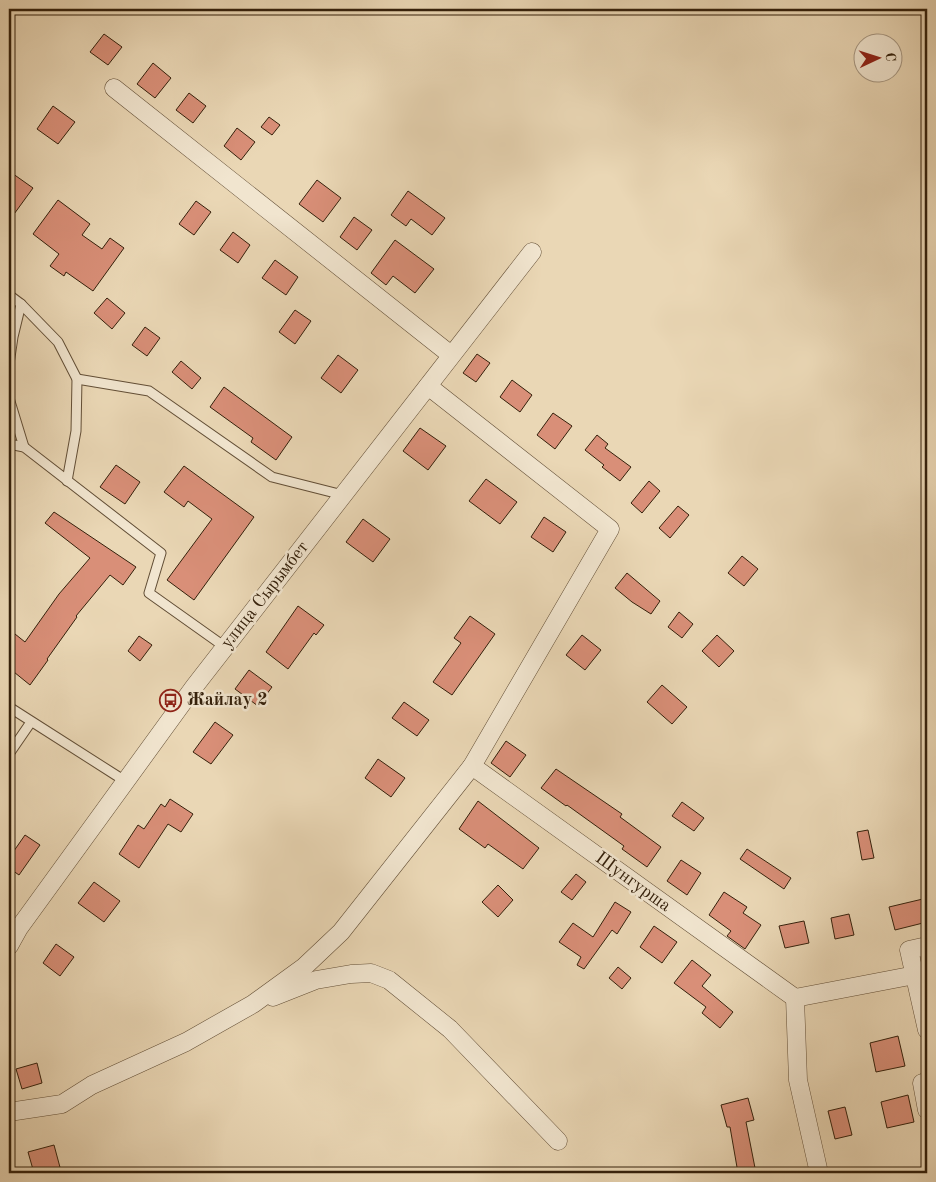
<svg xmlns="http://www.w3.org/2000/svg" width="936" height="1182" viewBox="0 0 936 1182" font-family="'Old Standard TT',serif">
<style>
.building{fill:#d98f78;stroke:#34200b}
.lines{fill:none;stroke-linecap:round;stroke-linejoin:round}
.service-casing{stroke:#624e36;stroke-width:11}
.minor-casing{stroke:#624e36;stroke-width:19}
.service{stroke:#f1e5cf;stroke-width:9}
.minor{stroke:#f1e5cf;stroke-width:18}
.labels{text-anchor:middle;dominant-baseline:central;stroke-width:5;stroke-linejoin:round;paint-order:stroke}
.street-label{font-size:18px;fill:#34200b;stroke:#f1e5cf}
.poi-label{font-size:18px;font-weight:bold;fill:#34200b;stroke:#f1e5cf;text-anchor:start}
</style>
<rect width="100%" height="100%" fill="#ead7b5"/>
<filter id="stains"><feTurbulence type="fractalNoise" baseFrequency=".004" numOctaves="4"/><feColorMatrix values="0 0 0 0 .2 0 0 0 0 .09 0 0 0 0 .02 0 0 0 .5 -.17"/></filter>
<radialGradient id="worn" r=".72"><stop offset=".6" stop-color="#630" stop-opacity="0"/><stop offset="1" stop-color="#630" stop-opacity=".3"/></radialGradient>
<g class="building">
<path d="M104,34L122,47L108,65L90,52Z"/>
<path d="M153,63L171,78L155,98L137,84Z"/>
<path d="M189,93L206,106L193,123L176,110Z"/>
<path d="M53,106L75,122L58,144L37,129Z"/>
<path d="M269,117L280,125L272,135L261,127Z"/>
<path d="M237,128L255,142L241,160L224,146Z"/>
<path d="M9,171L33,188L9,221Z"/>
<path d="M317,180L341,198L323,222L299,204Z"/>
<path d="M408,191L445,218L432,235L411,219L406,226L391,215Z"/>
<path d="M58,200L90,224L82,235L102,249L110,238L124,248L93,291L66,272L64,276L50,266L59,254L33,234Z"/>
<path d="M196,201L211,212L194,235L179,224Z"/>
<path d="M354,217L372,230L357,250L340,237Z"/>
<path d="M233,232L250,245L238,263L220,250Z"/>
<path d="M395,240L434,269L415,293L393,276L386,285L371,273Z"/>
<path d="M275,260L298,277L286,295L262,278Z"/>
<path d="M107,298L125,313L112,329L94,313Z"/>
<path d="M295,310L311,321L295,344L279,332Z"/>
<path d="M145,327L160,338L147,356L132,345Z"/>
<path d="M477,354L490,363L476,382L463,373Z"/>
<path d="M338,355L358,370L341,393L321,378Z"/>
<path d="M181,361L201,378L192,389L172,372Z"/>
<path d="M512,380L532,395L520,412L500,397Z"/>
<path d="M224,387L292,437L276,460L251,442L253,438L210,407Z"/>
<path d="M553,413L572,426L555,449L537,435Z"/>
<path d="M420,428L446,446L428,470L403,451Z"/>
<path d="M597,435L608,444L605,448L631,467L620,481L602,467L604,465L585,450Z"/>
<path d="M116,465L140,482L125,504L100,487Z"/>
<path d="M184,466L254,517L194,600L167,580L212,519L188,501L184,507L164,492Z"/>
<path d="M486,479L517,502L500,524L469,501Z"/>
<path d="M649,481L660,491L642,513L631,503Z"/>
<path d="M678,506L689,515L670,538L659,528Z"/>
<path d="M54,512L136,567L123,585L110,575L76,616L77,617L47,659L48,660L30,685L9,668V642L15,634L25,642L59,594L90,558L45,523Z"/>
<path d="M544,517L566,532L553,552L531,537Z"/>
<path d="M363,519L390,539L373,562L346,542Z"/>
<path d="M742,556L758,569L744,586L728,573Z"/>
<path d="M627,573L660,601L651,614L632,602L615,588Z"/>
<path d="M298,606L324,625L316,635L314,633L288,669L266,652Z"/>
<path d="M679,612L693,624L682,638L668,627Z"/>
<path d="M470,616L495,634L452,695L433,682L461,643L454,638Z"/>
<path d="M582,635L601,650L585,670L566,655Z"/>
<path d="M717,635L734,651L719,667L702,651Z"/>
<path d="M139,636L152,645L140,661L128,651Z"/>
<path d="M249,670L272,687L258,706L235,689Z"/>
<path d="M662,685L687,707L672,724L647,702Z"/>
<path d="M404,702L429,720L417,736L392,718Z"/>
<path d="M215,722L233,735L211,764L193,752Z"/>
<path d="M506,741L526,755L510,777L491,763Z"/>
<path d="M378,759L405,778L391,797L365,778Z"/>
<path d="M556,769L622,814L620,817L661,847L647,867L622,849L624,846L567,805L566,806L541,788Z"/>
<path d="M170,799L193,814L181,832L168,824L139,868L119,854L138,825L144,829L161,804L165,807Z"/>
<path d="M478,801L539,848L523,869L488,844L485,848L459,829Z"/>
<path d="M682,802L704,818L694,831L672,816Z"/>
<path d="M868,830L874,858L862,860L857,832Z"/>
<path d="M25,835L40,845L19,875L9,868V858Z"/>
<path d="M747,849L791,878L784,889L740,859Z"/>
<path d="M681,860L701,873L687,895L667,881Z"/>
<path d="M576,874L586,882L572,900L561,892Z"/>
<path d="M94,882L120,901L104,922L78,903Z"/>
<path d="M498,885L513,900L498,917L482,902Z"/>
<path d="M724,892L747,907L743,913L761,925L745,949L727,936L731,931L709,915Z"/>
<path d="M927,898V922L895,930L889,907Z"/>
<path d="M615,902L631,912L617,934L612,930L584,969L577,965L581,957L559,942L573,923L593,937Z"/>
<path d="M849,914L854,935L835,939L831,918Z"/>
<path d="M804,921L809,943L785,948L779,926Z"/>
<path d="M654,926L677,942L662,963L640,947Z"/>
<path d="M56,944L74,957L60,976L43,963Z"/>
<path d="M692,960L711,975L702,986L733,1012L720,1028L702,1013L706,1007L674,983Z"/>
<path d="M618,967L631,978L622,989L609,978Z"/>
<path d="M898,1036L905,1066L876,1072L870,1043Z"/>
<path d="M37,1063L42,1083L22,1089L16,1069Z"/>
<path d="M908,1095L914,1122L887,1128L881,1102Z"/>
<path d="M748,1098L754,1120L746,1122L756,1173H738L730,1127H727L721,1105Z"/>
<path d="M845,1107L852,1135L835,1139L828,1111Z"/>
<path d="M54,1145L61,1171L54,1173H34L28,1152Z"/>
</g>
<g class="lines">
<defs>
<g id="service">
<path d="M9,295L21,304L13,337L9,364"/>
<path d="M21,304L58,342L77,379L76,431L67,481"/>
<path d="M77,379L149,391L272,477L343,495"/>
<path d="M9,398L24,447"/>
<path d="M9,444L24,447L161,553L149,593L225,647"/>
<path d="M9,707L125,781"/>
<path d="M9,754L31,722"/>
<path d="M9,920L19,928"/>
</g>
<g id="minor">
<path d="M114,88L451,355"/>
<path d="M472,766L795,998"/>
<path d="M9,946L19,928L194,687L532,252"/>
<path d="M927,946L909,950L927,1030"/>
<path d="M273,997L316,980L351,974L371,973L389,980L450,1029L558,1141"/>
<path d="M795,998L798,1080L819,1173"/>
<path d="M795,998L915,975"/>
<path d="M927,1082L922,1083L927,1110"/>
<path d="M9,1112L62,1104L92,1085L186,1042L253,1004L304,967L341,932L472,766L610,529L428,386"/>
</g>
</defs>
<use href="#service" class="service-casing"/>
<use href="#minor" class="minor-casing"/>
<use href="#service" class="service"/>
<use href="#minor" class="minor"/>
</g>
<defs>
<symbol id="bus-ring" viewBox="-11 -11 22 22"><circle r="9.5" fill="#f1e5cf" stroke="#8f2418" stroke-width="1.5"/><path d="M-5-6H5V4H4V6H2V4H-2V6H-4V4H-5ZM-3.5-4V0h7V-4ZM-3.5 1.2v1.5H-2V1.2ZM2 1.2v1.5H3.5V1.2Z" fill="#8f2418"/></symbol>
</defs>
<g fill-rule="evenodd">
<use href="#bus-ring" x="158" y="688" width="25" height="25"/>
</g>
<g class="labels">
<g class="street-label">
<text transform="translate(265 595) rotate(-52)">улица Сырымбет</text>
<text transform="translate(633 882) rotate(36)">Шунгурша</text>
</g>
<g class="poi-label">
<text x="187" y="700">Жайлау 2</text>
</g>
</g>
<rect width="936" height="1182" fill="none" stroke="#ead7b5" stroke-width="30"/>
<rect x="10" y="10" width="916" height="1162" fill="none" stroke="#34200b" stroke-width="2.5"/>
<rect x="15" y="15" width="906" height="1152" fill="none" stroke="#34200b"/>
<g transform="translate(878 58) rotate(86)"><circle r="24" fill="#f1e5cf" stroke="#a59681"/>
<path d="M0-4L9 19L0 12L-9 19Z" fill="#8f2418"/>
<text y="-8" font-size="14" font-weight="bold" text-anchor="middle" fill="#34200b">С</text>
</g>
<rect width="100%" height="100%" filter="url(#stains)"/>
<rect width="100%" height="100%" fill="url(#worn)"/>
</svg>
